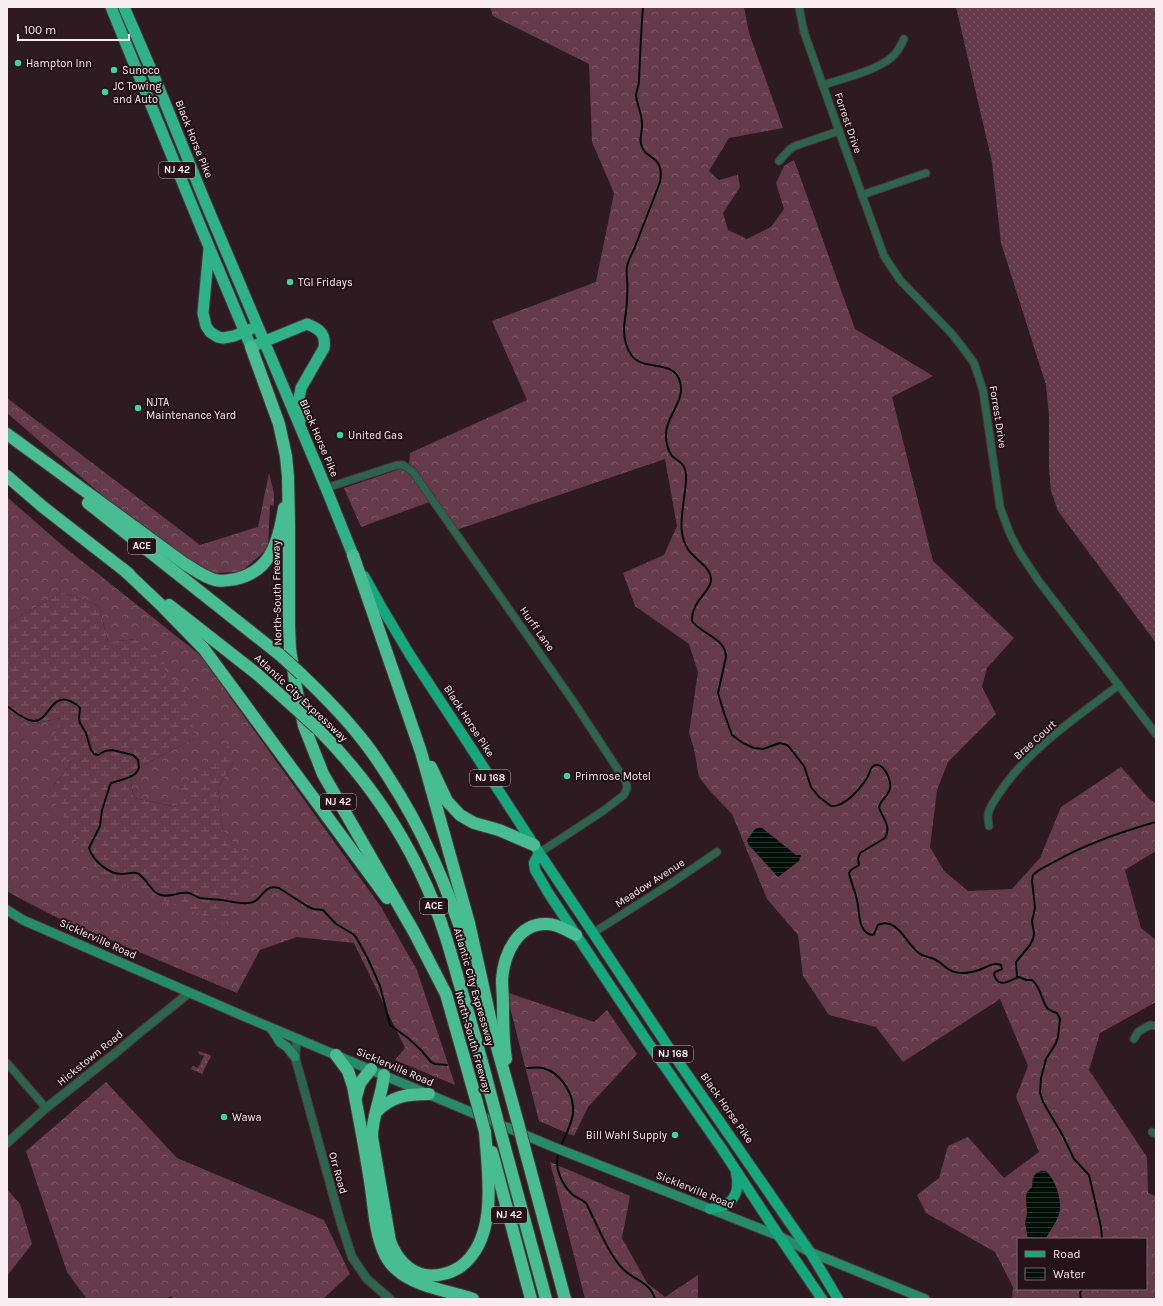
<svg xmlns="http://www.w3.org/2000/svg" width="1163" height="1306" viewBox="0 0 1163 1306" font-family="Karla,sans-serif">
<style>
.grass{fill:url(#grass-dots)}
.forest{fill:url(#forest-crowns);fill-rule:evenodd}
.wetland{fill:url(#wetland-marsh)}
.water{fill:url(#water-rules)}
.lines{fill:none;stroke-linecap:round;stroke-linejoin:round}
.stream{stroke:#000f07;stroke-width:2}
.minor-casing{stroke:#4a383e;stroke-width:9}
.tertiary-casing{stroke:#4a383e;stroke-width:10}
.secondary-casing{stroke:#4a383e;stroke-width:11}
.primary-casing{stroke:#4a383e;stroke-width:12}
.trunk-casing{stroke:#4a383e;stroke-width:13}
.motorway-casing{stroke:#4a383e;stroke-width:14}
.minor{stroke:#2d644f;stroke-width:7}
.tertiary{stroke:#2d644f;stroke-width:8}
.secondary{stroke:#278a69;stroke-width:9}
.primary{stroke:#17a77d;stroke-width:10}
.trunk{stroke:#30b288;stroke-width:11}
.motorway{stroke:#48bc93;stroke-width:12}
.motorway-bridge-casing{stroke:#4a383e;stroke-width:14;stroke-linecap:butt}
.motorway-bridge{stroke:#48bc93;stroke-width:12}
.poi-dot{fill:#3ed4a2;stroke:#241218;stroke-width:1.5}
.labels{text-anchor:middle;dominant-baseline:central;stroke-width:4;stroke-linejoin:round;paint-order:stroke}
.shield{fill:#241218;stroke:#b9abaf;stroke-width:1}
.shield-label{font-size:10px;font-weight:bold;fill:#f9ecf0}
.poi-label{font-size:11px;fill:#f9ecf0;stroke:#241218;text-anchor:start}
.street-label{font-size:11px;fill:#f9ecf0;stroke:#241218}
</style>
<defs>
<pattern id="grass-dots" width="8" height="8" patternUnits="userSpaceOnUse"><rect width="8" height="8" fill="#653a4a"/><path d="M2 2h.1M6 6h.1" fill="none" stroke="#7c5764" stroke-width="1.8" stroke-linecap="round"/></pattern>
<pattern id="forest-crowns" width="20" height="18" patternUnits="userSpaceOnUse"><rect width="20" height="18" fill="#653a4a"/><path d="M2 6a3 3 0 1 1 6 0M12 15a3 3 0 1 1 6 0" fill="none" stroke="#7c5764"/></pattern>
<pattern id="wetland-marsh" width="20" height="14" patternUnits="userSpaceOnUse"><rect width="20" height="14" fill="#653a4a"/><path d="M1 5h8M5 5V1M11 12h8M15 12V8" fill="none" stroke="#7c5764"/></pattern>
<pattern id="water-rules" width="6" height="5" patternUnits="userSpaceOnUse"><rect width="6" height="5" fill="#000f07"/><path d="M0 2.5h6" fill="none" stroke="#26322b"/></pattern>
</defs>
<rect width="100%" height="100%" fill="#2e1b21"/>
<g class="grass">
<path d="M956,7H1156V643L1058,511L1051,491L1049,469V416L1046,385L1001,243L992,162Z"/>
<path d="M198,1051L210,1055L211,1056L202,1074L191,1069L193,1066L198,1068L204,1056L199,1054Z"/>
</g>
<g class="forest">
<path d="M490,7H744L749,33L783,128L729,138L709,171L719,180L738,175L740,187L723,213L728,230L747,239L771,227L784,209L776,183L784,166L794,160L855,329L933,376L892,397L933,561L1014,638L987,668L982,687L996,714L948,762L937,790L930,847L944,871L968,891L1012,889L1040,858L1061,807L1121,767L1149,799L1156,803V851L1125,870L1141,928L1156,940V1002L1100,1033L1089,1070L1147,1157L1148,1193L1156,1196V1295L1155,1299H1012L1013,1287L995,1252L926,1213L917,1195L939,1178L948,1146L968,1137L1004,1178L1039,1152L1016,1097L1028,1066L1000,999L903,1062L876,1027L829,1015L803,976L798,935L767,899L732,814L710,791L699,777L694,749L689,733L698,672L689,644L635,606L623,573L664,555L677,526L665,459L456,530L435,500L361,527L344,488L409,466L410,453L527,400L492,321L596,282L614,193L592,142L589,64L493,16ZM1018,1239H1146V1289H1018Z"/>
<path d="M7,398L200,545L258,527L269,473L274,494V506L270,505L268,548L241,572L210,573L208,579L103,496L7,413Z"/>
<path d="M7,497L63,546L200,655L381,907L417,970L455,1085L395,1060L405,1048L354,943L297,937L260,950L237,993L60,919L17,897L7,891V711L31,724L62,718L72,762L49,792L252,864L223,831L218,788L234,761L182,786L177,807L134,798L129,773L195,738L166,678L137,639L108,642L99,606L62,592L7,624Z"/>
<path d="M506,992L594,1022L607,1010L637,1054L588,1107L574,1136L539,1121Z"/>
<path d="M106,1082L177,1158L324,1220L350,1274L323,1299H174L171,1296L167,1299H87L67,1272L26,1151Z"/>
<path d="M550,1162L630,1196L622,1238L647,1283L665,1297L698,1275V1299H585Z"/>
<path d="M7,1189L20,1204L32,1244L7,1276Z"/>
</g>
<path class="wetland" d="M62,592L99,606L108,642L137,639L164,662L166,678L184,682L195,738L129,773L134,798L176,807L182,786L229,745L234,761L218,788L223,831L253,864L225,924L102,877L80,847L49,792L72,762L48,754L61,718L31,724L7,711V624Z"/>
<g class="water">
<path d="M761,827L796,855H801L799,861L778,877L748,844L747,840L755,829Z"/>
<path d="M1041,1171H1046C1056,1180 1064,1204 1058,1217C1055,1225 1049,1231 1046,1239H1028L1025,1223L1027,1214L1026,1197L1027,1192L1032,1187C1033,1179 1032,1174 1041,1171Z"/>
</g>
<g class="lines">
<g class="stream">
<path d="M643,7C641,32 640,56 639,81C639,86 636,91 636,96C637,105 642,114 642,123C643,131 639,137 641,144C645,161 665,154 660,182C652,204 643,225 635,247C632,254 628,260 627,267C626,271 627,275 627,279C628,286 627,293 627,300C627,310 624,320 624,330C624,339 627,349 632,356C644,371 672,360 679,379C688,399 665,416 666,436C666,442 668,451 672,456C680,463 684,462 686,474C687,494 677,523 684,541C686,546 688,551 692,554C699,562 711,568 711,580C711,592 691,601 692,621C701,634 726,638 726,657L718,693L724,713L732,735L743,743L754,748L763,749L780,743L787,745L790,748L804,766L811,787L819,797L831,806C845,807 860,789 867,778C869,775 870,770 872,767C882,758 892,780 890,788C889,796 881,799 879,807C882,818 892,826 885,838L860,853L858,859L859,865L851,870L849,873C851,882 855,891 857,900C860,911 857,932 872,935L874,934L878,925C898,915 908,949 922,955C926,957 930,957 934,959C947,965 946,973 964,973C967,973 972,972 976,971C984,969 993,961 1001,965L1002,969L995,972L994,974C998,990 1010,980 1019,977L1026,980H1032C1042,988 1041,1001 1048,1009C1051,1011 1054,1012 1057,1013L1060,1019L1058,1037L1056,1043L1046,1059L1041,1078L1040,1093L1043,1102L1063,1136L1074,1159L1089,1175L1101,1227L1102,1239"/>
<path d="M7,706C14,711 25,721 34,721C49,721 51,693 70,701C74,703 77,704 80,708L79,718L80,723L86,733L91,750L94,754L98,755L105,751L112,750L133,755L138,760L139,767C136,779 121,779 111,783L110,785L102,810L100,826L89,848C93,861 109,874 121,874C127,874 131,872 137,873C146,877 149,889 158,894C168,899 179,891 189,893C193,894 196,897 200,898C207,899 214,899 221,900C230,901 240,904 249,903C263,902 262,883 279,888L307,906L313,909L323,910L336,924L353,934L356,937L368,959L380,986L390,1025L408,1038L421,1050L431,1062L435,1064L447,1065"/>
<path d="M1017,977L1016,962L1030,945L1033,939L1034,934L1032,921L1035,908L1032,880L1033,875C1039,869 1047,866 1054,862C1086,844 1120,832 1156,822"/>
<path d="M527,1068C532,1068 538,1067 543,1068C562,1073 575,1096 573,1114C571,1126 565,1136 561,1146"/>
<path d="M559,1152C553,1167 562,1185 573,1195C577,1198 582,1199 586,1203C597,1224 608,1254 624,1270C636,1281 650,1282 655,1299"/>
<path d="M1081,1299L1080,1293L1082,1289"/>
</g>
<defs>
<g id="minor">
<path d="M799,7L804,32L839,131L884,256L900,280L952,334L963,348L974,363L983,390L1000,507L1010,534L1020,553L1038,580L1156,734"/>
<path d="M823,85C842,79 878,70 892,57C898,52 901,45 904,39"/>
<path d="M779,161L790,149L795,146L839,131"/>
<path d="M862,195L926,173"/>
<path d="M326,488L397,465H403L413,472L573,701L626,782L627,788L624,795L603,811L539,853"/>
<path d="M989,826C988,821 987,816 989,811C991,805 995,800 998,795C1027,750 1077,717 1119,685"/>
<path d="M593,933L670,884L717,852"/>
<path d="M1134,1039L1138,1032L1150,1025L1156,1026"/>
<path d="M7,1063L46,1108"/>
<path d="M1152,1132L1156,1134"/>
</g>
<g id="tertiary">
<path d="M297,1038L295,1057L340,1220L352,1257L367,1279L390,1299"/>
<path d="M7,1143L46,1108L118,1051L138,1034L189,993"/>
</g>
<g id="secondary">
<path d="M7,910L23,920L241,1015L551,1146L779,1236L810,1252L925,1299"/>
<path d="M271,1028L280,1042L287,1047L295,1057"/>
</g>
<g id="primary">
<path d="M364,576L382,608L410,655L464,737L534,845L593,933L673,1054L810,1252L838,1299"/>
<path d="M539,853L534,863L535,870L549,894L647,1041L722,1149L779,1236L822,1299"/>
<path d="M710,1209C732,1207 741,1194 736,1173"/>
</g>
<g id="trunk">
<path d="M111,7L202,230L251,347L307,324C320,329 326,334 324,348L301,388L299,398L300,421"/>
<path d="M124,7L159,88L204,199L326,488L353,555"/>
<path d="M209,249L203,313L206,326L210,332L218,337L223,338L234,336L251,329"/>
</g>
<g id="motorway">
<path d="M251,347L279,424L286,456L288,477L289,525V625L290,649L296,687L304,726L323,774L414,932L446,994L477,1103"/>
<path d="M7,434L185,564C195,570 204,577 215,580C221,582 230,580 236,579C272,571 279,539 284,508"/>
<path d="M7,476L43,507L129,574"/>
<path d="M88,503L280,655"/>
<path d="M353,555L421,752L469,923L495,1040L518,1123"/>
<path d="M123,569L162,606L204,649L387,898"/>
<path d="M169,605L257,674L295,708"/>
<path d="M301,674C322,694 343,715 361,738C372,751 380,764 389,778C424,832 448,887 467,949"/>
<path d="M317,728C362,773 401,828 427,887C441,918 450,950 459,982C472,1025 484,1068 495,1111"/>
<path d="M431,767L447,801L460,815L474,823L499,830L534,845"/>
<path d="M336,1055L348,1071L353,1086C359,1119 366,1153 371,1188C374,1208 375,1231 383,1250C386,1258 391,1265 397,1270C415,1287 450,1291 473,1299"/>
<path d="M506,1059C503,1041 503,1022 503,1004C503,996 502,988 502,979C504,954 518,922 548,924C558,924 567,931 576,935"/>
<path d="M384,1075C382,1096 372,1116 372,1137L390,1241C396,1257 407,1271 425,1275C437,1277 451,1273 460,1267C499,1239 488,1173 485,1132"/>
<path d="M356,1097L360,1083L371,1069"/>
<path d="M376,1112C392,1096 407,1094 429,1094"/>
<path d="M502,1137L546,1299"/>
<path d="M525,1150L565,1299"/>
<path d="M492,1152L531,1299"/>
</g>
</defs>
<use href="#minor" class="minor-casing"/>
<use href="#tertiary" class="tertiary-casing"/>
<use href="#secondary" class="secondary-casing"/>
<use href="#primary" class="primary-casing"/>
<use href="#trunk" class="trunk-casing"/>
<use href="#motorway" class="motorway-casing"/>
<use href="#minor" class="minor"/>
<use href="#tertiary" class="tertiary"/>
<use href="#secondary" class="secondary"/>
<use href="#primary" class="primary"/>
<use href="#trunk" class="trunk"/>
<use href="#motorway" class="motorway"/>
<defs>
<g id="motorway-bridge">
<path d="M280,655L301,674"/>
<path d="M295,708L317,728"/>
<path d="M477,1103L485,1132"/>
<path d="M495,1111L502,1137"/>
<path d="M518,1123L525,1150"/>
</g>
</defs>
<use href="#motorway-bridge" class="motorway-bridge-casing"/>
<use href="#motorway-bridge" class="motorway-bridge"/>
</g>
<g class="poi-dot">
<circle cx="18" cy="63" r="4"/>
<circle cx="114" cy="70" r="4"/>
<circle cx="105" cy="92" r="4"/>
<circle cx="290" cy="282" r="4"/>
<circle cx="138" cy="408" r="4"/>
<circle cx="340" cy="435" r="4"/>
<circle cx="567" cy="776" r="4"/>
<circle cx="224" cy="1117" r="4"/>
<circle cx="675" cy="1135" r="4"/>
</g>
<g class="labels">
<g class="shield">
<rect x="159" y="162" width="36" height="16" rx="3"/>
<rect x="128" y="538" width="28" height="16" rx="3"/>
<rect x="470" y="770" width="40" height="16" rx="3"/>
<rect x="320" y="794" width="36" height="16" rx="3"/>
<rect x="420" y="898" width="28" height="16" rx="3"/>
<rect x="653" y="1046" width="40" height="16" rx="3"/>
<rect x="491" y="1207" width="36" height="16" rx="3"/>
</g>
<g class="shield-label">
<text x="177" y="170">NJ 42</text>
<text x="142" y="546">ACE</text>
<text x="490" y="778">NJ 168</text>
<text x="338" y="802">NJ 42</text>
<text x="434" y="906">ACE</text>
<text x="673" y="1054">NJ 168</text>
<text x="509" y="1215">NJ 42</text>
</g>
<g class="poi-label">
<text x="26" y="63">Hampton Inn</text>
<text x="122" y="70">Sunoco</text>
<text x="113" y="86">JC Towing<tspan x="113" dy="13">and Auto</tspan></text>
<text x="298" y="282">TGI Fridays</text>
<text x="146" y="402">NJTA<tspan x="146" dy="13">Maintenance Yard</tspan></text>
<text x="348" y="435">United Gas</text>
<text x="575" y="776">Primrose Motel</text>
<text x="232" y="1117">Wawa</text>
<text x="667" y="1135" text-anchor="end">Bill Wahl Supply</text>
</g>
<g class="street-label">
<text transform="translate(848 123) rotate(71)">Forrest Drive</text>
<text transform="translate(194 139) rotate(68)">Black Horse Pike</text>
<text transform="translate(998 417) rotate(81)">Forrest Drive</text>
<text transform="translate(319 438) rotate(67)">Black Horse Pike</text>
<text transform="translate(277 593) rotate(-91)">North-South Freeway</text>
<text transform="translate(537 629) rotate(55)">Hurff Lane</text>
<text transform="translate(301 698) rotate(43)">Atlantic City Expressway</text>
<text transform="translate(469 721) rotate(57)">Black Horse Pike</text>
<text transform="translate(1035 740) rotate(-42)">Brae Court</text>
<text transform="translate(650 883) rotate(-33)">Meadow Avenue</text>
<text transform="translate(98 939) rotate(24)">Sicklerville Road</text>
<text transform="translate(474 987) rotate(74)">Atlantic City Expressway</text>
<text transform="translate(473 1042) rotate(74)">North-South Freeway</text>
<text transform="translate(90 1058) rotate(-39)">Hickstown Road</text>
<text transform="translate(395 1067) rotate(23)">Sicklerville Road</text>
<text transform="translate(727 1108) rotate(55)">Black Horse Pike</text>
<text transform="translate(338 1173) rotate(74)">Orr Road</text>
<text transform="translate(695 1190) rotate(22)">Sicklerville Road</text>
</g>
</g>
<rect width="1163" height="1306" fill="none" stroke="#f9ecf0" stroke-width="16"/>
<rect x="1017" y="1238" width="130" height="52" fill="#241218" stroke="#79696e"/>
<rect x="1025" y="1251" width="20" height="6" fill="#17a77d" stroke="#79696e"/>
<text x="1053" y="1258" font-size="12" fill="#f9ecf0">Road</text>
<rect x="1025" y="1268" width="20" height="12" fill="url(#water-rules)" stroke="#79696e"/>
<text x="1053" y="1278" font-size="12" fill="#f9ecf0">Water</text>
<path d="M18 34v6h111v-6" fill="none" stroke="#f9ecf0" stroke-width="2"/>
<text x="24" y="34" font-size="12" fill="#f9ecf0" stroke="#241218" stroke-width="3" paint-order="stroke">100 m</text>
</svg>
